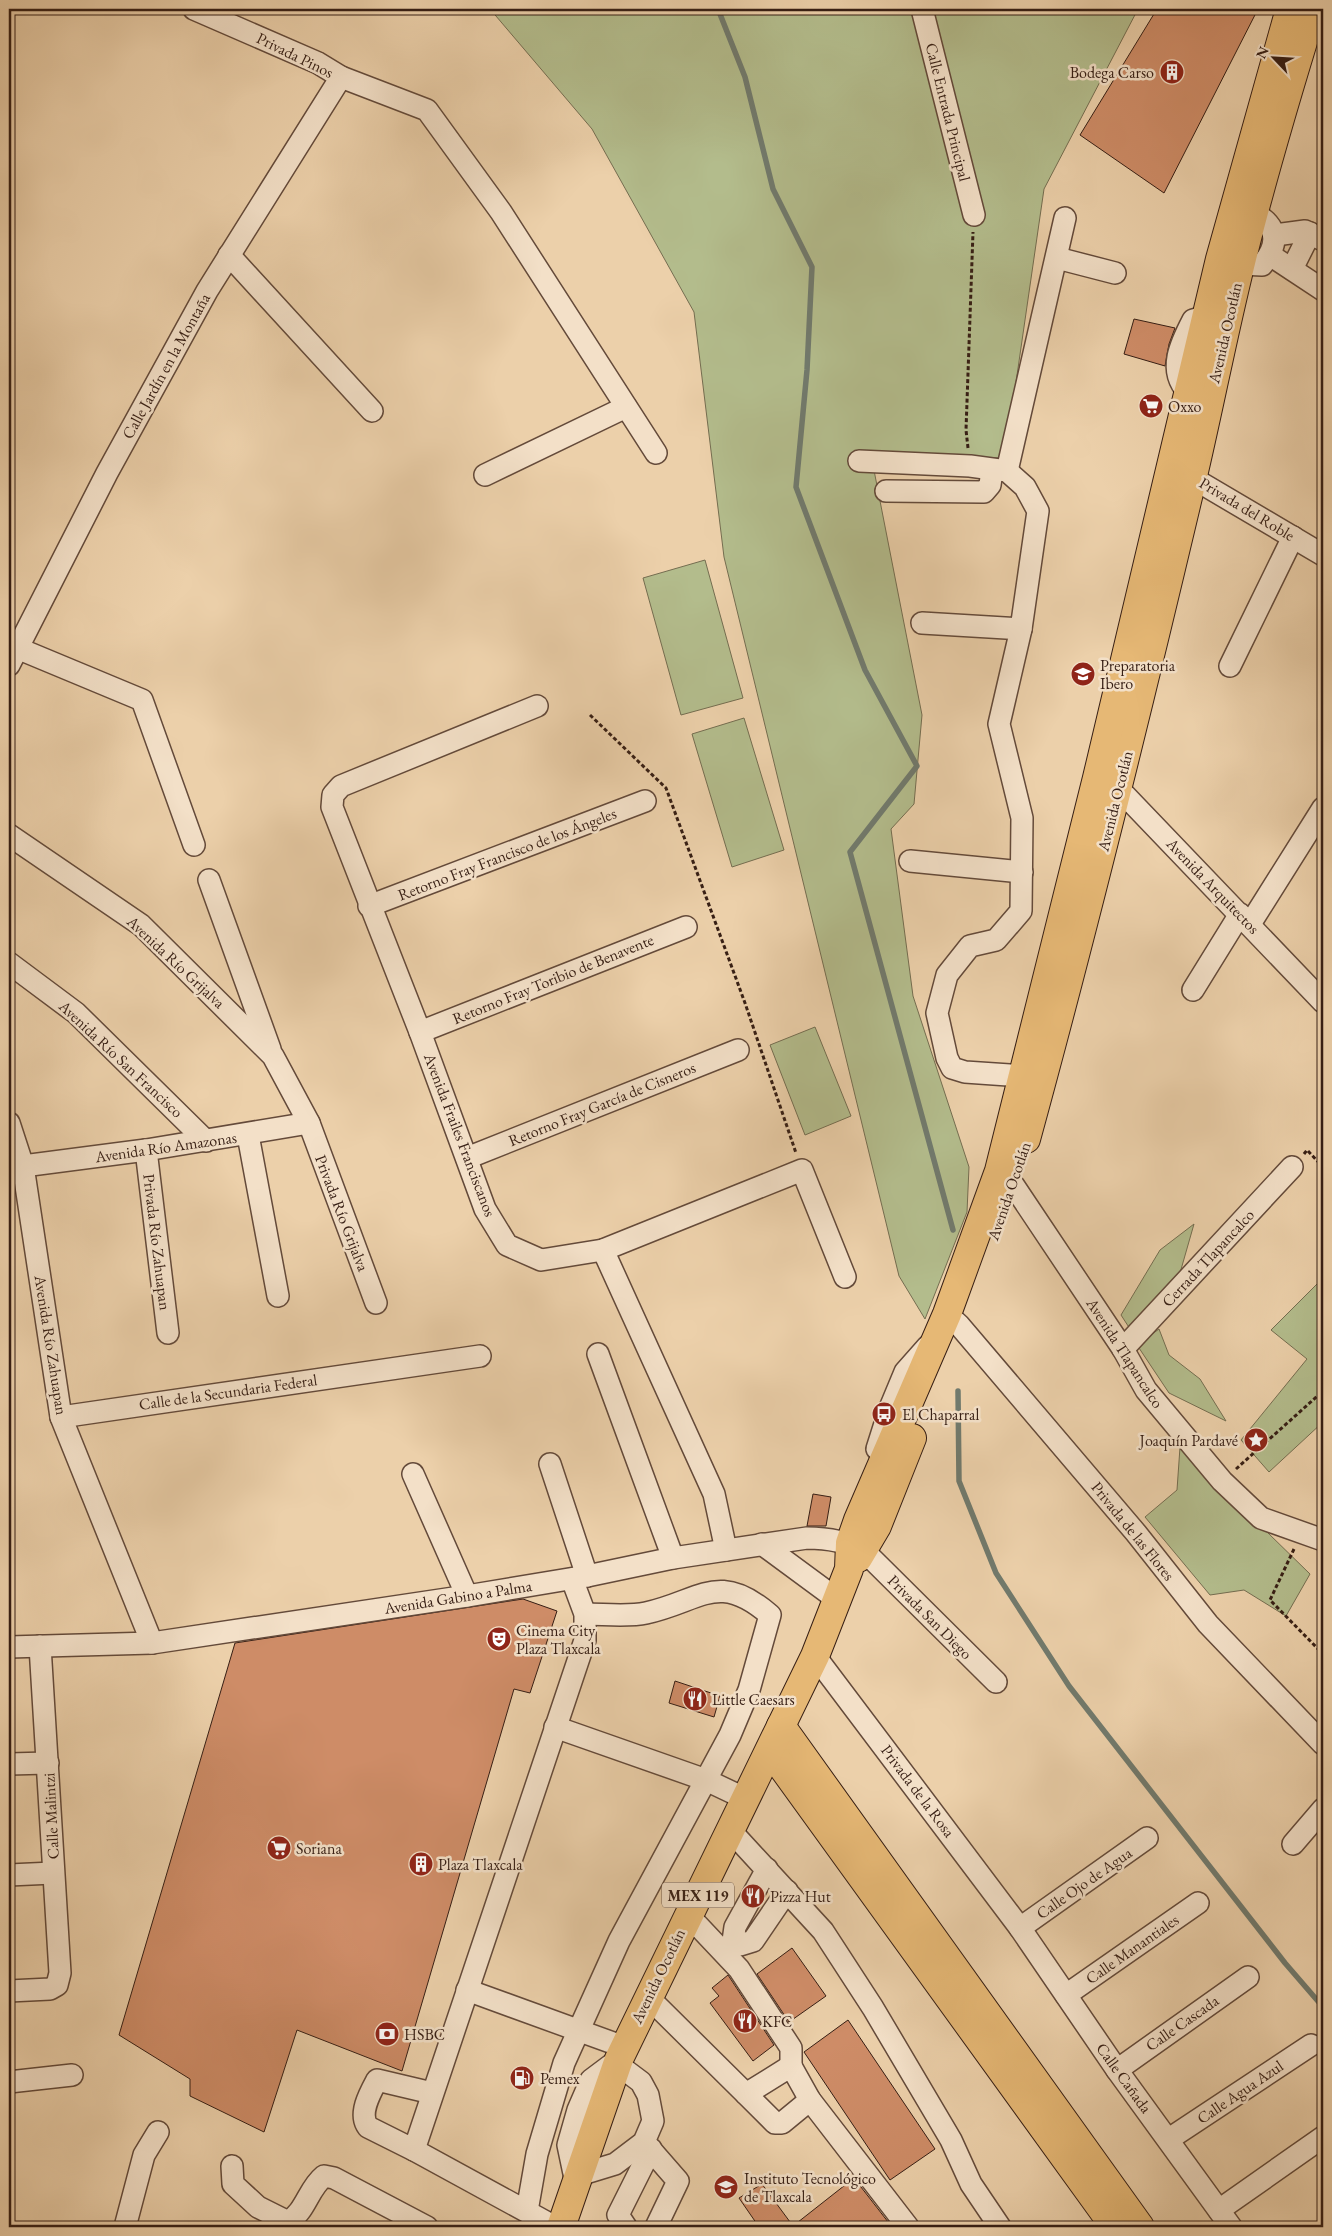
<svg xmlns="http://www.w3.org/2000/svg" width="1332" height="2236" viewBox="0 0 1332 2236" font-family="'EB Garamond',serif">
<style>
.green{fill:#b3bc8c;stroke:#746d50}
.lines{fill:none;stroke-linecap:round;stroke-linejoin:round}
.stream{stroke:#717a6d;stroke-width:5.5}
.building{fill:#ce8c67;stroke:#361e14}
.minor-casing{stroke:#644a3a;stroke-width:24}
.major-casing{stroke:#361e14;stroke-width:30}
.path{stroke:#361e14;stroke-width:3;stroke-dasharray:4 2.5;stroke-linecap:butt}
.minor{stroke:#f3e0c8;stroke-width:21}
.major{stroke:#e6b875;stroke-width:28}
.labels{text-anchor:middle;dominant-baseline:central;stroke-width:5;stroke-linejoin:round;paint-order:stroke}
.shield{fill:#f3e0c8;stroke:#6f584a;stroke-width:1}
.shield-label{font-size:15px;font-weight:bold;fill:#361e14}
.street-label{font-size:16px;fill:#361e14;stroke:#f3e0c8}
.poi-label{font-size:16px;fill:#361e14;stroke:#f3e0c8;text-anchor:start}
</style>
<rect width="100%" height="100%" fill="#ecd0aa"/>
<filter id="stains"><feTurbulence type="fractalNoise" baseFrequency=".004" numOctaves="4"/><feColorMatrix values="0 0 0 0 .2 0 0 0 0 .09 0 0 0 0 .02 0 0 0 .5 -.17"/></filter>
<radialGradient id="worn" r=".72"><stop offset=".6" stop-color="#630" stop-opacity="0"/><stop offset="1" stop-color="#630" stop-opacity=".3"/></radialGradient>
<g class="green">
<path d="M490,9H1138L1044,189L1005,458L871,455L922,715L914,804L891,829L913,996L969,1167L967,1212L925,1319L899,1276L724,557L694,312L592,129Z"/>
<path d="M705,560L743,698L681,715L643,578Z"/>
<path d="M744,718L784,850L732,867L692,734Z"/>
<path d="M815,1027L851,1116L805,1135L770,1045Z"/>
<path d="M1194,1224L1178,1280L1132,1332L1121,1315L1160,1250Z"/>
<path d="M1323,1278V1422L1269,1472L1241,1440L1307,1359L1271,1330Z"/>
<path d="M1159,1329L1169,1355L1200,1379L1226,1421L1169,1393L1137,1345Z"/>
<path d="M1180,1447L1310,1574L1286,1616L1244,1590L1210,1595L1145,1517L1177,1490Z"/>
</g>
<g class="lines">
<g class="stream">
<path d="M718,9L745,77L773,189L812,267L807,370L796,487L865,670L917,766L850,852L953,1230"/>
<path d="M958,1391L959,1481L996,1573L1069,1686L1285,1963L1323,2007"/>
</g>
</g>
<g class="building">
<path d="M1157,9H1258L1164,193L1080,135Z"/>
<path d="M1134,319L1175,328L1169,344L1165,366L1124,354Z"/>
<path d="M813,1494L831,1497L826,1526H807Z"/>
<path d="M523,1599L557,1611L530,1693L514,1689L402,2071L297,2030L264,2132L190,2096V2079L119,2035L235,1643Z"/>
<path d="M675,1681L720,1696L714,1717L669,1703Z"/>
<path d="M792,1948L826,1996L789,2022L757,1974Z"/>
<path d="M728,1975L774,2045L753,2061L710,2003L719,1996L712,1988Z"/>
<path d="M848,2020L935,2149L890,2180L804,2052Z"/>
<path d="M854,2178L892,2227H759L739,2198L762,2184L793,2226Z"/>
</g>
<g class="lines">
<defs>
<g id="minor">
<path d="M194,9L318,63L341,77L427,110L501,212L656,453"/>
<path d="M922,9L974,215"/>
<path d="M1275,235L1305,231L1323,240"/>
<path d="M229,255L372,411"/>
<path d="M1270,255L1323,290"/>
<path d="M1057,258L1115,273"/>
<path d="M1226,260L1240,264L1262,265C1286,236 1271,218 1240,207"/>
<path d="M1292,269L1310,233"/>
<path d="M1188,392C1167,370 1181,343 1193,320L1207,316"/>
<path d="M859,461L970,466L1007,471L1025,487L1038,511L1021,629L922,623"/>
<path d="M1179,470L1323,555"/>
<path d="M1007,471L1065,218"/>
<path d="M485,475L626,407"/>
<path d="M886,491L984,492L990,485L992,470"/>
<path d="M1021,629L999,724L1022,818L1021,911L996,940L970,946L947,975L937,1013L947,1058L952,1068L965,1072L1038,1077"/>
<path d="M17,648L142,700L194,845"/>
<path d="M9,665L107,473L207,291L341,77"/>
<path d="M1230,666L1293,537"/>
<path d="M537,706L341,786L333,795L332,807L420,1032L485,1209L507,1245L541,1260L603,1250L802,1170L845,1277"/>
<path d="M1107,783L1118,788L1323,1002"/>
<path d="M9,835L141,925L273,1056L309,1123L376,1303"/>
<path d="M910,861L1022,872"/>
<path d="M209,880L270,1049"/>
<path d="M369,906L645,801"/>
<path d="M1250,924L1323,808"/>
<path d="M9,963L76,1013L206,1141"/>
<path d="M1193,990L1240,914"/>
<path d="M420,1032L686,927"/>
<path d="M9,1123L23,1166L61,1417L152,1643"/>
<path d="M248,1135L278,1296"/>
<path d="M146,1150L168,1333"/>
<path d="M467,1158L738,1050"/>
<path d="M23,1166L146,1150L309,1123"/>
<path d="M999,1171L1014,1186L1123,1349L1146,1390L1222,1481L1261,1518L1323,1540"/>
<path d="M603,1250L714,1494L726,1550"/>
<path d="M947,1314L959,1325L1136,1533L1208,1624L1323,1744"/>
<path d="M1123,1349L1292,1167"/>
<path d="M598,1354L673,1558"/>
<path d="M61,1417L480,1356"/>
<path d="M877,1449L890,1408L905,1372L928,1346"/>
<path d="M550,1464L587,1576"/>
<path d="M413,1474L467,1596"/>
<path d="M762,1544L838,1600"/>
<path d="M9,1647L152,1643L467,1596L587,1576L673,1558L807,1538C828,1538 846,1541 864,1551L996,1682"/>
<path d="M815,1656L1020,1928L1117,2070L1231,2227"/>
<path d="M555,1727L706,1780L746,1799"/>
<path d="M9,1764L48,1763"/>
<path d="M730,1830L823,1931L873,2008L951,2140L971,2184L1000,2227"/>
<path d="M1293,1844L1323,1809"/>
<path d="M767,1869L735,1927L733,1941L740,1945L753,1941L787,1891"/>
<path d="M9,1875L53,1873"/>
<path d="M688,1915L739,1969L791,2048V2066"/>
<path d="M1020,1928L1147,1838"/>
<path d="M467,1990L624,2047"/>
<path d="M9,1991L50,1989L57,1985L60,1973L40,1646"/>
<path d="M1066,1995L1198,1903"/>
<path d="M648,1997L746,2094L791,2066L810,2100L908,2227"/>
<path d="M1117,2070L1248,1977"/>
<path d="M9,2082L72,2075"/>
<path d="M746,2094L775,2123H782L810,2100"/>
<path d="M1169,2139L1311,2045"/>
<path d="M644,2142L678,2181L656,2227"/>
<path d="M414,2150L368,2127C358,2114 370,2093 377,2080L432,2093"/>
<path d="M232,2166L233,2184L258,2207L288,2222C306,2211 308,2189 324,2176L334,2178L427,2227"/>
<path d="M579,2175L615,2164L644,2142L653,2121L648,2095L641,2082L617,2064"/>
<path d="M576,2183L568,2145L578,2110L591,2080L619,2059"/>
<path d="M1219,2210L1323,2137"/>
<path d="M527,2211L537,2154L564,2063L619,1941L730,1735L749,1690L770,1615C718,1570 701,1601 646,1613C628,1617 604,1614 585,1614"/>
<path d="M125,2227L144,2155L158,2132"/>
<path d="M555,2227L414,2150L585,1640V1614L572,1579"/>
<path d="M626,2227L618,2215L651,2149"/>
</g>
<g id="major">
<path d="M1026,1139C1086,920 1140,700 1192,480C1209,408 1223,334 1241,262C1262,177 1287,93 1313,9"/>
<path d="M858,1558L877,1526L912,1438"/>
<path d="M781,1726L1140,2227"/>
<path d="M770,1750L1115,2227"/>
<path d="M561,2227L619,2059L815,1656L849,1569L850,1543L858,1520L947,1314L999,1171L1097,778L1220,259L1290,9"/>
</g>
</defs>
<use href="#minor" class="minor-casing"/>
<use href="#major" class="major-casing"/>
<g class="path">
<path d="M968,448L966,430L973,232"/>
<path d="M590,715L666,788L745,1003L796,1153"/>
<path d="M1304,1154L1307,1150L1323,1167"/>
<path d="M1236,1469L1323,1391"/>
<path d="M1294,1549L1270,1600L1323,1654"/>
</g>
<use href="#minor" class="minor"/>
<use href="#major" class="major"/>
</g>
<defs>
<symbol id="building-disc" viewBox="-11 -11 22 22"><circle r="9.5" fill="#8f2418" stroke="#f3e0c8"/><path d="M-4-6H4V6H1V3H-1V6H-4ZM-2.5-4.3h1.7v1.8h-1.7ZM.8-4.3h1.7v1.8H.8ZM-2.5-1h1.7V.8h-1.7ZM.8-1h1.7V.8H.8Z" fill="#fff"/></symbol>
<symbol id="supermarket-disc" viewBox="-11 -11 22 22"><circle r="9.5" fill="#8f2418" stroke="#f3e0c8"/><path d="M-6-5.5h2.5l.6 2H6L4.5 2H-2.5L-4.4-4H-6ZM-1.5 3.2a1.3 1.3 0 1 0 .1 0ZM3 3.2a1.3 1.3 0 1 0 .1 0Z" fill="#fff"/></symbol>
<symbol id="university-disc" viewBox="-11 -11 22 22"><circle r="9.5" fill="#8f2418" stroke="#f3e0c8"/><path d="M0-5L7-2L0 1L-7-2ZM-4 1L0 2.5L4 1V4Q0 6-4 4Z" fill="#fff"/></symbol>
<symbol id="bus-disc" viewBox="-11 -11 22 22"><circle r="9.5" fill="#8f2418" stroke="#f3e0c8"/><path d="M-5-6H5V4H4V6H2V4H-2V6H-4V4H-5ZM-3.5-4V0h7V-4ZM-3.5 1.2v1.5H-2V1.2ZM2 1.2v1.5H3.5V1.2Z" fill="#fff"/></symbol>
<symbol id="sight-disc" viewBox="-11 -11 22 22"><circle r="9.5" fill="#8f2418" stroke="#f3e0c8"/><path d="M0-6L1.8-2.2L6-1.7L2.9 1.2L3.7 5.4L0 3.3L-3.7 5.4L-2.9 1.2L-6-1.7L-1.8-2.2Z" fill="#fff"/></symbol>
<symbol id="theatre-disc" viewBox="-11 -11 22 22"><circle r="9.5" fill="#8f2418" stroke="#f3e0c8"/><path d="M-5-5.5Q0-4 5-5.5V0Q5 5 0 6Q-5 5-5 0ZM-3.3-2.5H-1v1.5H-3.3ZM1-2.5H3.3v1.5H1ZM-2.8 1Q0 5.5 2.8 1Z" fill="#fff"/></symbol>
<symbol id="restaurant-disc" viewBox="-11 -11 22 22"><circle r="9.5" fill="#8f2418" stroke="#f3e0c8"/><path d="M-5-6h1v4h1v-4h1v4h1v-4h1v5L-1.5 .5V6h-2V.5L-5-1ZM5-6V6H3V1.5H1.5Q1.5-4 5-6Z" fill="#fff"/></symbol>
<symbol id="bank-disc" viewBox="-11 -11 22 22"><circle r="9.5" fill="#8f2418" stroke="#f3e0c8"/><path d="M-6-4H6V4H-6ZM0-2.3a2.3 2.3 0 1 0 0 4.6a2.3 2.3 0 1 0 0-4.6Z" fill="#fff"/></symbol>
<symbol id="fuel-disc" viewBox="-11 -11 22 22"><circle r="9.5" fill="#8f2418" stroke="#f3e0c8"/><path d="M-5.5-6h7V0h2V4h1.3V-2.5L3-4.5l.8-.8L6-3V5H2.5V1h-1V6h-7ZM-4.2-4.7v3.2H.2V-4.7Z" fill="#fff"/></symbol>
</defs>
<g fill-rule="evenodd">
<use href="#building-disc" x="1158" y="58" width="28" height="28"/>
<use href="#supermarket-disc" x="1137" y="392" width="28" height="28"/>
<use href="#university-disc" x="1069" y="660" width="28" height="28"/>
<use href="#bus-disc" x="870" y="1400" width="28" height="28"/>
<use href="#sight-disc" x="1242" y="1426" width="28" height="28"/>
<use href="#theatre-disc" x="485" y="1625" width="28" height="28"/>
<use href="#restaurant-disc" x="681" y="1685" width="28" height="28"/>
<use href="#supermarket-disc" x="265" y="1834" width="28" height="28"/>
<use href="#building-disc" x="407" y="1850" width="28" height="28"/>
<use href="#restaurant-disc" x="739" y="1882" width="28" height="28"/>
<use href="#restaurant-disc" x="731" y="2007" width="28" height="28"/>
<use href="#bank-disc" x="373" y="2020" width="28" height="28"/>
<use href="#fuel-disc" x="508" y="2064" width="28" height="28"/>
<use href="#university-disc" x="712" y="2173" width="28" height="28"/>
</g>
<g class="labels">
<rect class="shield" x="662" y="1882.5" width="72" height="25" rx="4"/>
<g class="shield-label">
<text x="698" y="1895">MEX 119</text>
</g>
<g class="street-label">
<text transform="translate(295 55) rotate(26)">Privada Pinos</text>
<text transform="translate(948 112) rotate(76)">Calle Entrada Principal</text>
<text transform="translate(1225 333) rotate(-77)">Avenida Ocotlán</text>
<text transform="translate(166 366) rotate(-61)">Calle Jardín en la Montaña</text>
<text transform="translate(1247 509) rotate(31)">Privada del Roble</text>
<text transform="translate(1115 801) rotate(-76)">Avenida Ocotlán</text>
<text transform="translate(507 854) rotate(-21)">Retorno Fray Francisco de los Ángeles</text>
<text transform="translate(1213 886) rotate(46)">Avenida Arquitectos</text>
<text transform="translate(176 962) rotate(43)">Avenida Río Grijalva</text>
<text transform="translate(553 979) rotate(-22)">Retorno Fray Toribio de Benavente</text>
<text transform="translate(121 1059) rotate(43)">Avenida Río San Francisco</text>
<text transform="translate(602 1104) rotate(-22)">Retorno Fray García de Cisneros</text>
<text transform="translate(460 1135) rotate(69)">Avenida Frailes Franciscanos</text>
<text transform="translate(166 1147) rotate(-8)">Avenida Río Amazonas</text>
<text transform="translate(1009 1191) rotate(-71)">Avenida Ocotlán</text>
<text transform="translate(342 1213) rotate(69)">Privada Río Grijalva</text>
<text transform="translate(157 1242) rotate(83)">Privada Río Zahuapan</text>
<text transform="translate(1208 1258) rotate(-47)">Cerrada Tlapancalco</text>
<text transform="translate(51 1345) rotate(81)">Avenida Río Zahuapan</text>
<text transform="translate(1125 1353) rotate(57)">Avenida Tlapancalco</text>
<text transform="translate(228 1392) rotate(-8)">Calle de la Secundaria Federal</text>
<text transform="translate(1133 1531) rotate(51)">Privada de las Flores</text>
<text transform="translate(458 1597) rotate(-9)">Avenida Gabino a Palma</text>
<text transform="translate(930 1617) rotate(45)">Privada San Diego</text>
<text transform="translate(918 1791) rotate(53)">Privada de la Rosa</text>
<text transform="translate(51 1816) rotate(-93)">Calle Malintzi</text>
<text transform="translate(1084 1883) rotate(-35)">Calle Ojo de Agua</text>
<text transform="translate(1132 1949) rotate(-35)">Calle Manantiales</text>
<text transform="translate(658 1976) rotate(-64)">Avenida Ocotlán</text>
<text transform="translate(1182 2023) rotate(-35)">Calle Cascada</text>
<text transform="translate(1124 2078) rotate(54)">Calle Cañada</text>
<text transform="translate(1240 2092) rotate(-34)">Calle Agua Azul</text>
</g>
<g class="poi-label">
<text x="1154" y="72" text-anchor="end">Bodega Carso</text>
<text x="1168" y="406">Oxxo</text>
<text x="1100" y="665">Preparatoria<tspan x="1100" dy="18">Ibero</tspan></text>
<text x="902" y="1414">El Chaparral</text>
<text x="1238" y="1440" text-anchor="end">Joaquín Pardavé</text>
<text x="516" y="1630">Cinema City<tspan x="516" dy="18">Plaza Tlaxcala</tspan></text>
<text x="712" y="1699">Little Caesars</text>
<text x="296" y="1848">Soriana</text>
<text x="438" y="1864">Plaza Tlaxcala</text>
<text x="770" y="1896">Pizza Hut</text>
<text x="762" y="2021">KFC</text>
<text x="404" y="2034">HSBC</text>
<text x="540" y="2078">Pemex</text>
<text x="744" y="2178">Instituto Tecnológico<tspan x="744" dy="18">de Tlaxcala</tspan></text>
</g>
</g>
<rect width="1332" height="2236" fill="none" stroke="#ecd0aa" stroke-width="30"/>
<rect x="10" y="10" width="1312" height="2216" fill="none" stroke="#361e14" stroke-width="2.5"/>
<rect x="15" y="15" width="1302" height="2206" fill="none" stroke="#361e14"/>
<g transform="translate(1274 58) rotate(295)" stroke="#f3e0c8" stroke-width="4" paint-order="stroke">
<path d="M0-4L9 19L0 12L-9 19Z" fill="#361e14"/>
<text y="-8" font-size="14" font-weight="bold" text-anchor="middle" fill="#361e14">N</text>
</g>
<rect width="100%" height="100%" filter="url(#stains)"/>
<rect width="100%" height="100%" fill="url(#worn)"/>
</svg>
